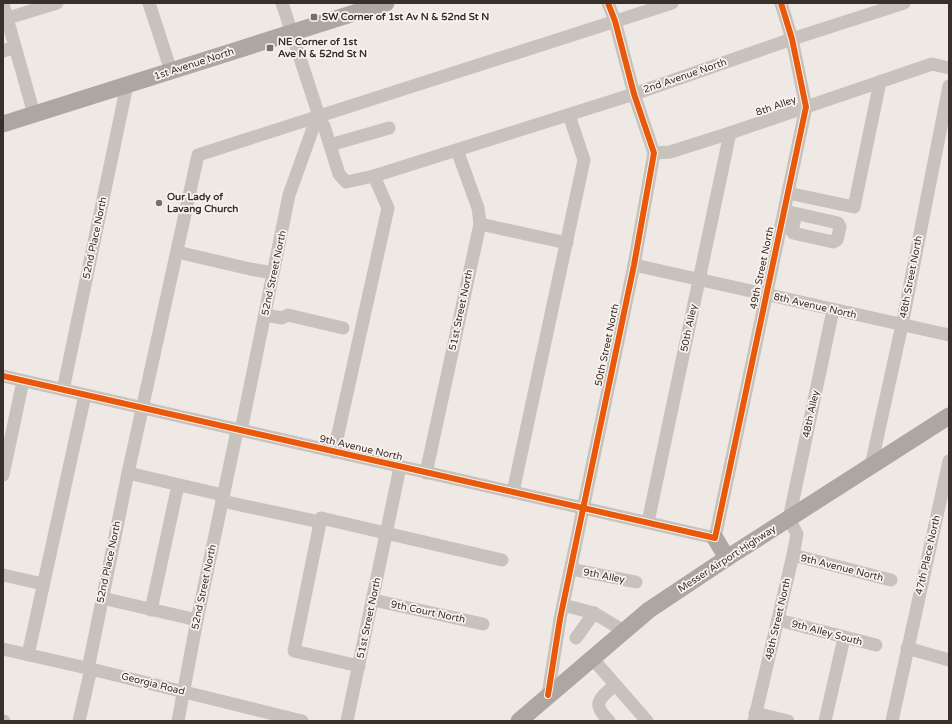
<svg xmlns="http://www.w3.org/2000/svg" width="952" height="724" viewBox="0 0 952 724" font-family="'Varela Round',sans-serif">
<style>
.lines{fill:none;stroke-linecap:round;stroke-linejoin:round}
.minor{stroke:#c8c2bd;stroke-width:13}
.major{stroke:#ada6a2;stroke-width:17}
.cycleway-casing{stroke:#faf3ed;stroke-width:8}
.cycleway{stroke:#e8590c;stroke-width:6}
.poi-dot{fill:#78706c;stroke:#faf3ed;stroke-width:1.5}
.labels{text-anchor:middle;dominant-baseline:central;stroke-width:3.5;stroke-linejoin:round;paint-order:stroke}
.poi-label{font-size:10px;font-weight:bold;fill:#392f2b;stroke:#faf3ed;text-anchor:start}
.street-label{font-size:10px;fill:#392f2b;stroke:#faf3ed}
</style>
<rect width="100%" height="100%" fill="#eee9e5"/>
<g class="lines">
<g class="minor">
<path d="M149,3L171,71"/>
<path d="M3,4L34,114"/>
<path d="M8,18L57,3"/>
<path d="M3,51L15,47"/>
<path d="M317,117L324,126L339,174L346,182L374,176L634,94L792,39L904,3"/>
<path d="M330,145L389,128"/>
<path d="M654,153L670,152L730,133L932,64L949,68"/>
<path d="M788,193L854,207L880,82"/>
<path d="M785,211L838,223L840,227L837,240L833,242L793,233L792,231L796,214"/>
<path d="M480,224L567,243"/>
<path d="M177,252L250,269L273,273"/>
<path d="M634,265L949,335"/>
<path d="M265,315L282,318L288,315L343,328"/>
<path d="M3,376C240,432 478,483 715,538L806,107L792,39L781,3"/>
<path d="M63,390L127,85"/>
<path d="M241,431L289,195L317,117V110L282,3"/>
<path d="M334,452L388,208L374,176"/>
<path d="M871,466L902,325L949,86"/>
<path d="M128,473L223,495"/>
<path d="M426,473L480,224L478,208L457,150"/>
<path d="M3,475L23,381"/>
<path d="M513,492L584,160L569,115"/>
<path d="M222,501L320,522"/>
<path d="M648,522L730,133"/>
<path d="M793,555L891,580"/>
<path d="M571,569L636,582"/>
<path d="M3,575L43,584"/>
<path d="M102,598L197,620"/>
<path d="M373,600L483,624"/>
<path d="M563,605L594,613L624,631"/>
<path d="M151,610L178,485"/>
<path d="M778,620L876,645"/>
<path d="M576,638L594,613"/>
<path d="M907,648L949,660"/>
<path d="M3,649L91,669L302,721"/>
<path d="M28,655L85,395"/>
<path d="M592,658L647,721"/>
<path d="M359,666L294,651L321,518L502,560"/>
<path d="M88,669L128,473L198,155L672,3"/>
<path d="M548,695L560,619L634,265L654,153L634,94L615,21L608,3"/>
<path d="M755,713L788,721"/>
<path d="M3,721H4"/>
<path d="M79,721L91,669"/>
<path d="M178,721L197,620L237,431"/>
<path d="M347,721L400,467"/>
<path d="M609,721C591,703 599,699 615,685"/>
<path d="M754,721L793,555L797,534L789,519L833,310"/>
<path d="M825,721L844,638"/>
<path d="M892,721L949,461"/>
</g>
<g class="major">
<path d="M3,124L386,3"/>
<path d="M715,538L727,558"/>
<path d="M519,721L649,610L727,558L949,416"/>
</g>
<defs>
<g id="cycleway">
<path d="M3,376C240,432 478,483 715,538L806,107L792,39L781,3"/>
<path d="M548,695L560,619L634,265L654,153L634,94L615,21L608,3"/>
</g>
</defs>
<use href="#cycleway" class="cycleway-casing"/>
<use href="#cycleway" class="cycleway"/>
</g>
<g class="poi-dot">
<rect x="310" y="13" width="8" height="8" rx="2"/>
<rect x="266" y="44" width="8" height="8" rx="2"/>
<circle cx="159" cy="203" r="4"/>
</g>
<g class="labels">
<g class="poi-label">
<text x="322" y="17">SW Corner of 1st Av N &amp; 52nd St N</text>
<text x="278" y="42">NE Corner of 1st<tspan x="278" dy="12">Ave N &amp; 52nd St N</tspan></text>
<text x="167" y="197">Our Lady of<tspan x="167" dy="12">Lavang Church</tspan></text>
</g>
<g class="street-label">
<text transform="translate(194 64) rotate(-18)">1st Avenue North</text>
<text transform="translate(685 76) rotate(-19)">2nd Avenue North</text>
<text transform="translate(776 106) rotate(-19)">8th Alley</text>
<text transform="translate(95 238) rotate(-78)">52nd Place North</text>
<text transform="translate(762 268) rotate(-78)">49th Street North</text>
<text transform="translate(274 273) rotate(-78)">52nd Street North</text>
<text transform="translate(911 277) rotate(-79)">48th Street North</text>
<text transform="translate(815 306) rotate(13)">8th Avenue North</text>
<text transform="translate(461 310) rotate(-78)">51st Street North</text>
<text transform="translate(689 328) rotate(-78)">50th Alley</text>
<text transform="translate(607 345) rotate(-78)">50th Street North</text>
<text transform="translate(811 414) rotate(-78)">48th Alley</text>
<text transform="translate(361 448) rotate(13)">9th Avenue North</text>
<text transform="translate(928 555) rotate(-77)">47th Place North</text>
<text transform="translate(727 559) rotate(-33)">Messer Airport Highway</text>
<text transform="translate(109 562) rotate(-78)">52nd Place North</text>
<text transform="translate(842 568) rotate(14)">9th Avenue North</text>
<text transform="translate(604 576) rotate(11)">9th Alley</text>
<text transform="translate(204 587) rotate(-78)">52nd Street North</text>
<text transform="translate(428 612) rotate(12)">9th Court North</text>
<text transform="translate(369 618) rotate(-78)">51st Street North</text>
<text transform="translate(778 619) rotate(-77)">48th Street North</text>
<text transform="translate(827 633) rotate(15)">9th Alley South</text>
<text transform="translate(153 684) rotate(14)">Georgia Road</text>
</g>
</g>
<rect width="952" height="724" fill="none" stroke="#392f2b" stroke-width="8"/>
</svg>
